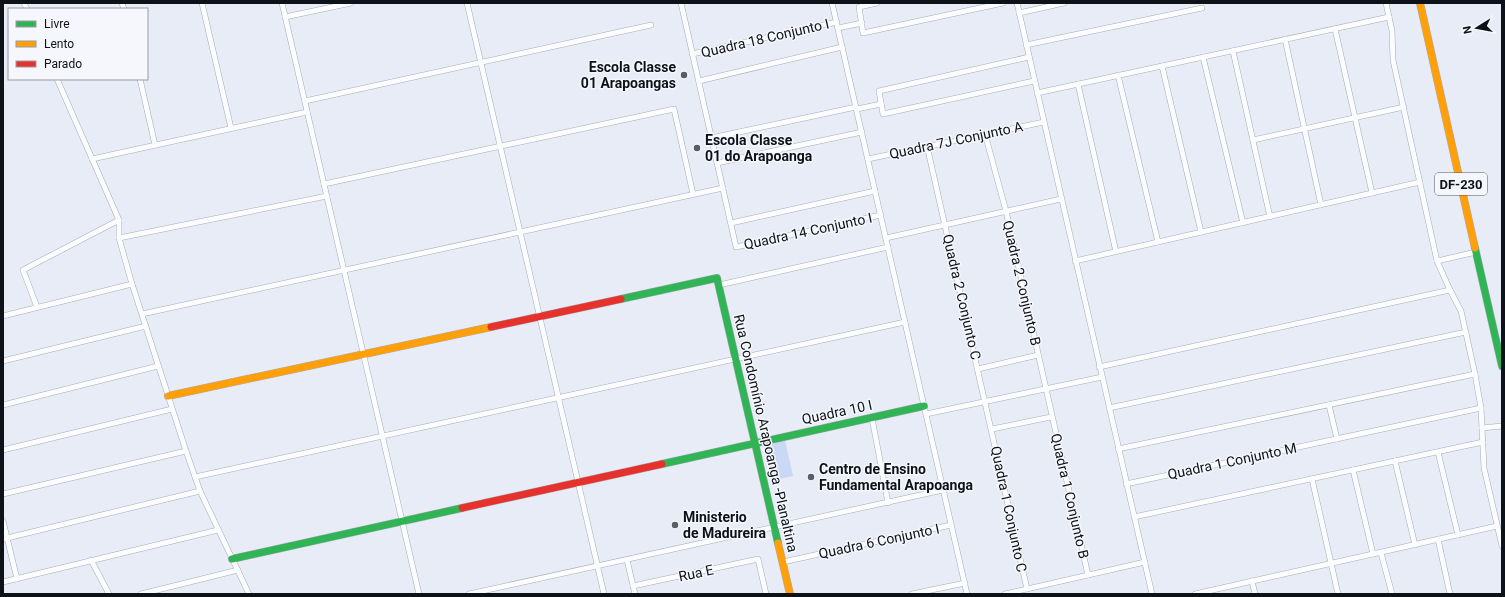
<svg xmlns="http://www.w3.org/2000/svg" width="1505" height="597" viewBox="0 0 1505 597" font-family="Roboto,sans-serif">
<style>
.green{fill:#c9d8f4}
.lines{fill:none;stroke-linecap:round;stroke-linejoin:round}
.street-casing{stroke:#a8adb5;stroke-width:6}
.fast-casing{stroke:#a8adb5;stroke-width:8}
.slow-casing{stroke:#a8adb5;stroke-width:8}
.jam-casing{stroke:#a8adb5;stroke-width:8}
.street{stroke:#fbfcfe;stroke-width:5}
.fast{stroke:#30b455;stroke-width:7}
.slow{stroke:#ff9f0a;stroke-width:7}
.jam{stroke:#e5322d;stroke-width:7}
.poi-dot{fill:#595e66;stroke:#f5f7fc;stroke-width:1.5}
.labels{text-anchor:middle;dominant-baseline:central;stroke-width:3;stroke-linejoin:round;paint-order:stroke}
.shield{fill:#f5f7fc;stroke:#53565c;stroke-width:1}
.shield-label{font-size:13px;font-weight:bold;fill:#0d1118}
.street-label{font-size:14px;fill:#0d1118;stroke:#f5f7fc}
.poi-label{font-size:14px;font-weight:bold;fill:#0d1118;stroke:#f5f7fc;text-anchor:start}
</style>
<rect width="100%" height="100%" fill="#e7ecf6"/>
<path class="green" d="M785,440L793,476L771,481L764,446Z"/>
<g class="lines">
<defs>
<g id="street">
<path d="M24,3L27,9"/>
<path d="M122,3L124,9"/>
<path d="M202,3L231,128"/>
<path d="M282,3L419,594"/>
<path d="M467,3L604,594"/>
<path d="M681,3L736,247L881,215"/>
<path d="M832,3L967,594"/>
<path d="M877,3L859,7L863,33L1003,3"/>
<path d="M1017,3L1152,594"/>
<path d="M1386,3L1392,31L1393,60L1437,261L1450,290L1461,311L1475,374L1481,408L1484,468L1502,546"/>
<path d="M1019,13L1064,3"/>
<path d="M285,17L351,3"/>
<path d="M838,28L862,23"/>
<path d="M1335,29L1372,193"/>
<path d="M1285,39L1321,205"/>
<path d="M1026,45L1202,8"/>
<path d="M1233,51L1270,217"/>
<path d="M692,54L837,22"/>
<path d="M1029,57L879,91L883,114L1034,81"/>
<path d="M1203,57L1243,223"/>
<path d="M1162,66L1201,232"/>
<path d="M1118,75L1158,242"/>
<path d="M57,79L119,220V238L132,284L186,451L200,491L249,594"/>
<path d="M140,79L155,145"/>
<path d="M699,81L842,47"/>
<path d="M1078,84L1116,252"/>
<path d="M1037,93L1389,17"/>
<path d="M305,101L651,25"/>
<path d="M857,109L881,104"/>
<path d="M985,134L1006,211L1088,575"/>
<path d="M711,138L856,107"/>
<path d="M1253,140L1404,107"/>
<path d="M927,146L1027,589"/>
<path d="M92,159L307,112"/>
<path d="M868,159L1044,122"/>
<path d="M717,163L862,132"/>
<path d="M324,184L674,109L693,194"/>
<path d="M731,223L875,191"/>
<path d="M119,238L327,196"/>
<path d="M886,238L1061,199"/>
<path d="M1075,261L1420,182"/>
<path d="M1437,261L1476,252"/>
<path d="M719,285L888,247"/>
<path d="M37,307L23,270L119,220"/>
<path d="M142,314L723,188"/>
<path d="M3,316L132,284"/>
<path d="M3,361L146,326"/>
<path d="M1099,367L1450,290"/>
<path d="M978,369L1038,355"/>
<path d="M3,405L158,366"/>
<path d="M1329,405L1337,439"/>
<path d="M1109,408L1466,332"/>
<path d="M926,414L1102,377"/>
<path d="M872,418L888,503"/>
<path d="M1482,428L1502,426"/>
<path d="M992,429L1051,417"/>
<path d="M1118,449L1475,374"/>
<path d="M3,450L172,409"/>
<path d="M1438,452L1458,535"/>
<path d="M1395,461L1415,545"/>
<path d="M1353,470L1373,554"/>
<path d="M195,477L905,322"/>
<path d="M1312,479L1338,594"/>
<path d="M1126,484L1481,408"/>
<path d="M3,494L186,451"/>
<path d="M1134,517L1483,442"/>
<path d="M3,521L17,579"/>
<path d="M3,539L200,491"/>
<path d="M1438,539L1450,594"/>
<path d="M1381,553L1392,594"/>
<path d="M91,560L109,594"/>
<path d="M627,560L635,594"/>
<path d="M783,562L951,525"/>
<path d="M1252,581L1255,594"/>
<path d="M3,582L218,530"/>
<path d="M633,586L758,559L766,594"/>
<path d="M141,594L238,570"/>
<path d="M469,594L943,490"/>
<path d="M912,594L965,583"/>
<path d="M1005,594L1145,562"/>
<path d="M1195,594L1497,526"/>
</g>
<g id="fast">
<path d="M1475,248L1502,366"/>
<path d="M621,299L717,278L778,543"/>
<path d="M662,464L924,406"/>
<path d="M232,559L462,508"/>
</g>
<g id="slow">
<path d="M1420,3L1475,248"/>
<path d="M168,396L491,327"/>
<path d="M778,543L790,594"/>
</g>
<g id="jam">
<path d="M491,327L621,299"/>
<path d="M462,508L662,464"/>
</g>
</defs>
<use href="#street" class="street-casing"/>
<use href="#fast" class="fast-casing"/>
<use href="#slow" class="slow-casing"/>
<use href="#jam" class="jam-casing"/>
<use href="#street" class="street"/>
<use href="#fast" class="fast"/>
<use href="#slow" class="slow"/>
<use href="#jam" class="jam"/>
</g>
<g class="poi-dot">
<circle cx="684" cy="75" r="4"/>
<circle cx="697" cy="148" r="4"/>
<circle cx="811" cy="477" r="4"/>
<circle cx="675" cy="525" r="4"/>
</g>
<g class="labels">
<rect class="shield" x="1435" y="173" width="52" height="22" rx="3"/>
<g class="shield-label">
<text x="1461" y="184">DF-230</text>
</g>
<g class="street-label">
<text transform="translate(765 38) rotate(-13)">Quadra 18 Conjunto I</text>
<text transform="translate(956 140) rotate(-12)">Quadra 7J Conjunto A</text>
<text transform="translate(808 231) rotate(-12)">Quadra 14 Conjunto I</text>
<text transform="translate(1022 283) rotate(77)">Quadra 2 Conjunto B</text>
<text transform="translate(962 297) rotate(77)">Quadra 2 Conjunto C</text>
<text transform="translate(837 412) rotate(-12)">Quadra 10 I</text>
<text transform="translate(766 433) rotate(77)">Rua Condomínio Arapoanga -Planaltina</text>
<text transform="translate(1232 461) rotate(-12)">Quadra 1 Conjunto M</text>
<text transform="translate(1070 496) rotate(77)">Quadra 1 Conjunto B</text>
<text transform="translate(1009 509) rotate(78)">Quadra 1 Conjunto C</text>
<text transform="translate(879 541) rotate(-12)">Quadra 6 Conjunto I</text>
<text transform="translate(696 573) rotate(-12)">Rua E</text>
</g>
<g class="poi-label">
<text x="676" y="67" text-anchor="end">Escola Classe<tspan x="676" dy="16">01 Arapoangas</tspan></text>
<text x="705" y="140">Escola Classe<tspan x="705" dy="16">01 do Arapoanga</tspan></text>
<text x="819" y="469">Centro de Ensino<tspan x="819" dy="16">Fundamental Arapoanga</tspan></text>
<text x="683" y="517">Ministerio<tspan x="683" dy="16">de Madureira</tspan></text>
</g>
</g>
<rect width="1505" height="597" fill="none" stroke="#0d1118" stroke-width="8"/>
<rect x="8" y="8" width="140" height="72" fill="#f5f7fc" stroke="#989ba1"/>
<rect x="16" y="21" width="20" height="6" fill="#30b455" stroke="#989ba1"/>
<text x="44" y="28" font-size="12" fill="#0d1118">Livre</text>
<rect x="16" y="41" width="20" height="6" fill="#ff9f0a" stroke="#989ba1"/>
<text x="44" y="48" font-size="12" fill="#0d1118">Lento</text>
<rect x="16" y="61" width="20" height="6" fill="#e5322d" stroke="#989ba1"/>
<text x="44" y="68" font-size="12" fill="#0d1118">Parado</text>
<g transform="translate(1477 28) rotate(259)" stroke="#f5f7fc" stroke-width="3" paint-order="stroke">
<path d="M0-3L7 15L0 10L-7 15Z" fill="#0d1118"/>
<text y="-6" font-size="11" font-weight="bold" text-anchor="middle" fill="#0d1118">N</text>
</g>
</svg>
